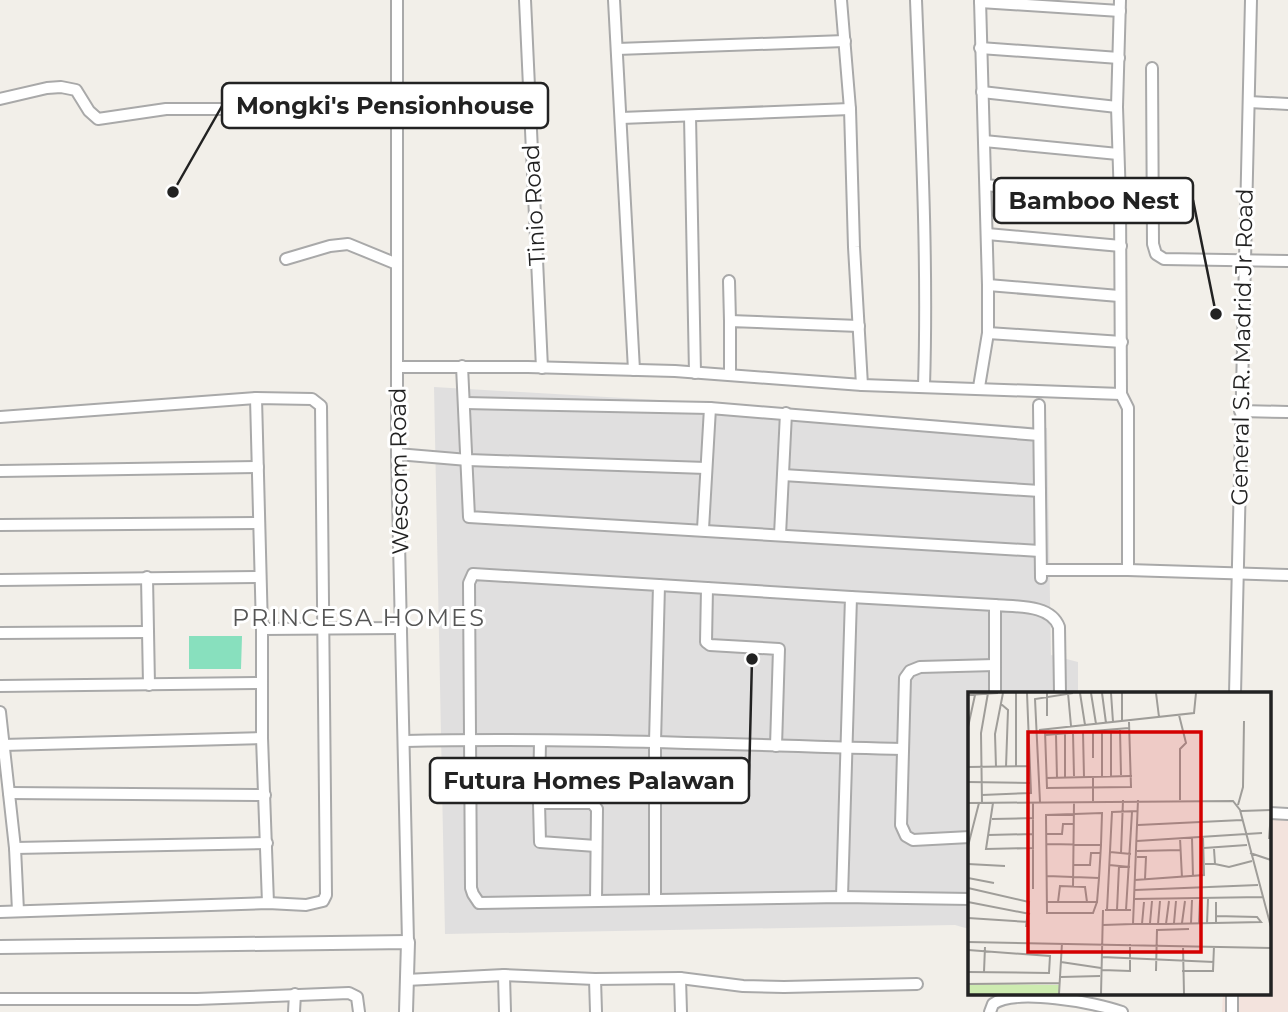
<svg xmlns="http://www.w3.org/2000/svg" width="1288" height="1012" viewBox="0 0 1288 1012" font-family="Montserrat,sans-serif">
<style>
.residential{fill:#e0dfdf}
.military{fill:#f3e3dd}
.pitch{fill:#88e0be}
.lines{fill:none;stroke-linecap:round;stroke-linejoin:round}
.minor-casing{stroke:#a9a9a9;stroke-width:14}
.tertiary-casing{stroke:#a9a9a9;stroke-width:16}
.minor{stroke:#fff;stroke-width:10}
.tertiary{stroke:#fff;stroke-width:12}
.labels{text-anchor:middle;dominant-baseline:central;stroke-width:6;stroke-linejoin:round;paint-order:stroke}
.street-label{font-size:23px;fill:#222;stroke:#fff}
.neighbourhood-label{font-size:24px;letter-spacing:2px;fill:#555;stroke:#fff}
.inset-road{fill:none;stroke:#9f9d99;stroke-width:2}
.view{fill:#d40000;fill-opacity:0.15;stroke:#d40000;stroke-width:3.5}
.inset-edge{fill:none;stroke:#222;stroke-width:3.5}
.leader{fill:none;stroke:#222;stroke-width:2.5}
.callout-dot{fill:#222;stroke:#fff;stroke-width:2.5}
.callout{fill:#fff;stroke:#222;stroke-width:2.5}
.callout-label{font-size:24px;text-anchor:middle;font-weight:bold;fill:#222}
</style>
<rect width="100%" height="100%" fill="#f2efe9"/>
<path class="residential" d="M434,387L744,405L1047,428L1051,655L1078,662V693L970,694L969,929L955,925L445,934Z"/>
<path class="military" d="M1269,810L1288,811V1012H1222L1223,993H1269Z"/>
<path class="pitch" d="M189,636H242L241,669H189Z"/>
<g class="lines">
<defs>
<g id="minor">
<path d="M397,0V454L408,942"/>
<path d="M525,0L542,368"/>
<path d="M614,0L634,370"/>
<path d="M841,0L850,109L854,247L862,385"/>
<path d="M916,0C921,129 928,257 924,386"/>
<path d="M1120,0L1117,107L1120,200"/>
<path d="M980,2L1120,11"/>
<path d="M980,48L1119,58"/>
<path d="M617,49L845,41"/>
<path d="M1152,68L1153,244L1156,254L1164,259L1288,261"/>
<path d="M982,92L1117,107"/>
<path d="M0,99L47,88L61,87L76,90L89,111L98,119L166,109H238L397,122"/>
<path d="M1249,102L1288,104"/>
<path d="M690,116L695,373"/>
<path d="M621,118L850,109"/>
<path d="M984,141L1118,154"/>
<path d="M987,234L1121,246"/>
<path d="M286,259L330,246L348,244L397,264"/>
<path d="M729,281L730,321"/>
<path d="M988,285L1119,296"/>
<path d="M988,333L1122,342"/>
<path d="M462,366L469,517L1040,551"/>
<path d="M397,367H528L675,371L862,385L1121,394L1120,200L986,185"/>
<path d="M730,374V321L859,326"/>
<path d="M979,387L988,333V285L980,0"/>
<path d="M1121,394L1128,408V570"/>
<path d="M256,398L262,629V738L268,903"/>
<path d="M465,403L710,408L1039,435"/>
<path d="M1039,405L1041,578"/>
<path d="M1240,411L1288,412"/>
<path d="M0,417L256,398L312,399L321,406L326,895L323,901L306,905L268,903L0,912"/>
<path d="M397,454L468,460L706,468"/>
<path d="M0,471L258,467"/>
<path d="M783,475L1040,491"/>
<path d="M0,525L258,523"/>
<path d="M703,529L710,408"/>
<path d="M780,535L786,413"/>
<path d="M1041,570H1128L1288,575"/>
<path d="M147,577L149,685"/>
<path d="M0,580L260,577"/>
<path d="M659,585L851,597L842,897"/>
<path d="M707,588L706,642L710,645L779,649L776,746"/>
<path d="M851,597L995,605V694"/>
<path d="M995,605C1016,607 1051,604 1059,627L1060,694"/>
<path d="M262,629L401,628"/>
<path d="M0,633L148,632"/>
<path d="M0,686L261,683"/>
<path d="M1235,694L1251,0"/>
<path d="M0,712L15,848L18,911"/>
<path d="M405,741C571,737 737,745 903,749"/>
<path d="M540,741L539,803H592L597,809L596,901"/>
<path d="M3,745L262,738"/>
<path d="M9,793L265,795"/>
<path d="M539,803L540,842L596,846"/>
<path d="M1269,813L1288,814"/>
<path d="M970,837L913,840L906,836L901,825L905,678L910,671L920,667L995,665"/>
<path d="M15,848L267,843"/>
<path d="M655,900V742L659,585L473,574L469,583L471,888L473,894L479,903L842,897L970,899"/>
<path d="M504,975L505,1012"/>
<path d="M680,978L681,1012"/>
<path d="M595,979L596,1012"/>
<path d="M406,980L504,975L595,979L680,978L743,986L784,987L917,984"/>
<path d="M0,999H197L349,993L357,997L359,1012"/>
<path d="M294,1012L295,994"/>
<path d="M990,1012L993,1004C1015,988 1095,1002 1122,1012"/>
<path d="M1232,1012V993"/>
</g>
<path id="tertiary" d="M0,947L408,942L406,1012"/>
</defs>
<use href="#minor" class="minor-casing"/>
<use href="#tertiary" class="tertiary-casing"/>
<use href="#minor" class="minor"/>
<use href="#tertiary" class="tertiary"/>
</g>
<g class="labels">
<g class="street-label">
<text transform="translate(534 205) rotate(-93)">Tinio Road</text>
<text transform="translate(1242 347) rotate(-89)">General S.R. Madrid Jr Road</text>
<text transform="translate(399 471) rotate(-91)">Wescom Road</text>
</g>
<g class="neighbourhood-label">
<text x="359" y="617">PRINCESA HOMES</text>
</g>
</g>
<g transform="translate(968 692)">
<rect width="303" height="303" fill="#f2efe9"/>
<path d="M0,292L92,293V302H0Z" fill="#cdebb0"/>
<path class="inset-road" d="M48,1V75M79,1V24M100,1L103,34M112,1L117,33M123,1L128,32M134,1L138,31M143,1L145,30M188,1L191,25M0,3L30,1M33,12L40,18L38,75M211,23L218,51L212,57V108M154,29V1M0,35L7,3M143,37V84M152,37L153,83M71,38L226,21L228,1M134,38V85M77,39L79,96L163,95L161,30M125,39V66M115,40L116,85M105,41L106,84M77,43L161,36M88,43L89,86M0,75L62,74M28,75L27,42L35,1M97,85V42M125,85V109M78,86L164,84M0,90L63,91M14,103L63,101L59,1M170,108L165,232H198L201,209M72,110L67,7L105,1M0,111L265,109L272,118L303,235M14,111L13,41L20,1M25,111L18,157L66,156M270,113L275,95L276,29M273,119L303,118M24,127L66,126M170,133L274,128M79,142H94L95,132H106M20,143L65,142M212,146L214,186M224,146L225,185M301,147L303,121M169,149L294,141M79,152L133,153L134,121L78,123L79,221H125L129,210M0,154L11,111M236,156L279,153M169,159L213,158M142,160L163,162M153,161L155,108M282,161L303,168M169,165H178L177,187M0,172L37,174M237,172H247L246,157M247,172L261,175L284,169M105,173H122L123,161H132M141,173L162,175M79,184L131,186L133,153M0,186L26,191M167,188L236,183L235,145M105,195L106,110M0,196L61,210L58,235M65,197V110M167,198L290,193M166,207L295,205M0,210L62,222M79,210H129L131,186M90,210L92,194L117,195L119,210M248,210V232M137,218H163M139,218L144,120L170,119M149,218L151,174M158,218L164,120M0,226L61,230M182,231L184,209M206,231L208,209M214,231L217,209M223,231L224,208M174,232L176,210M190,232L192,209M198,232L293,230L289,225L248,224M231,232L232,208M239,232L240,207M135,233L165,232M0,250L303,256M215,254L216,302M0,258L82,264L81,281L0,280M134,265L246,270M93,270L133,276M134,278L162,279V252M188,279L189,238L221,237M214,279H245L246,254M16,280L17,255M93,285L132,284M0,292L92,291M91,302L94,251M133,302L135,218"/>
<path class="view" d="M60,40H233V260H60Z"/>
<rect width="303" height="303" class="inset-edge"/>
</g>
<path class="leader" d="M173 192L222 106M1216 314L1193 200M752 659L749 780"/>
<g class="callout-dot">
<circle cx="173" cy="192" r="7"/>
<circle cx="1216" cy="314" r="7"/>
<circle cx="752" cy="659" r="7"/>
</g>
<g class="callout">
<rect x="222" y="83" width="326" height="45" rx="7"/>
<rect x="994" y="178" width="199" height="45" rx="7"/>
<rect x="430" y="758" width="319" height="45" rx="7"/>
</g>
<g class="callout-label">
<text x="385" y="114">Mongki's Pensionhouse</text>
<text x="1094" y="209">Bamboo Nest</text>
<text x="589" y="789">Futura Homes Palawan</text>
</g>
</svg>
